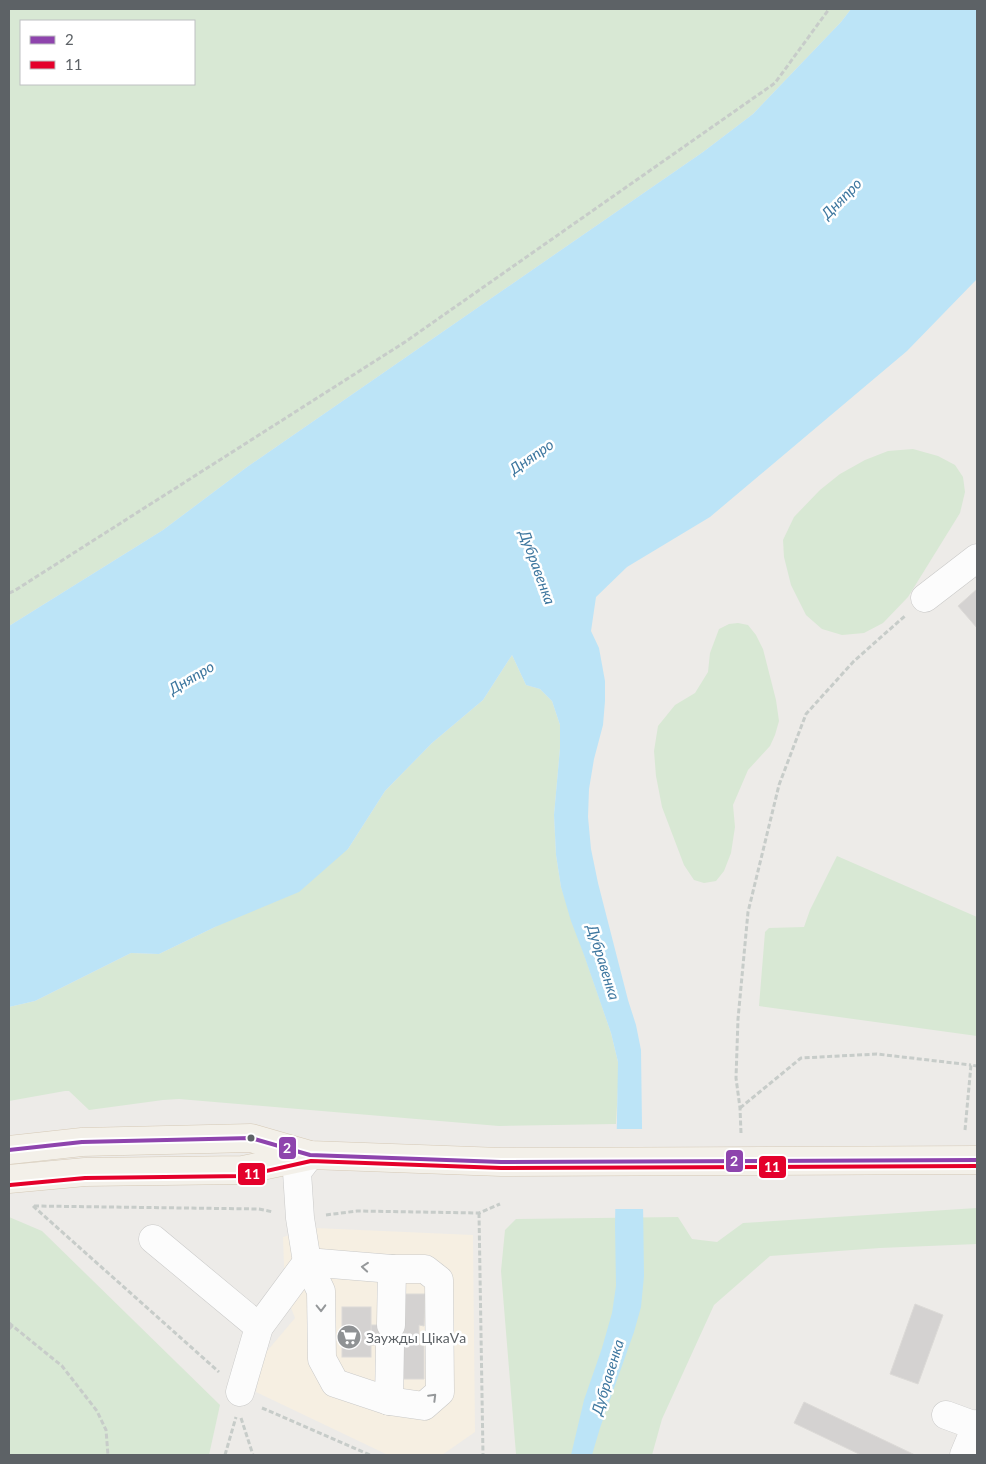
<svg xmlns="http://www.w3.org/2000/svg" width="986" height="1464" viewBox="0 0 986 1464" font-family="Lato,sans-serif">
<style>
.commercial{fill:#f6efe2}
.green{fill:#d8e8d4;fill-rule:evenodd}
.water{fill:#bce4f7}
.pier{fill:#edebe8}
.building{fill:#d4d2d1;stroke:#dcdad7}
.lines{fill:none;stroke-linecap:round;stroke-linejoin:round}
.minor-casing{stroke:#c9c9c8;stroke-width:29}
.major-casing{stroke:#d5c9b6;stroke-width:29}
.path{stroke:#c7ccc9;stroke-width:3;stroke-dasharray:5 2.5;stroke-linecap:butt}
.minor{stroke:#fcfcfc;stroke-width:28}
.major{stroke:#f3f0e9;stroke-width:28}
.bus-1-casing{stroke:#fff;stroke-width:8}
.bus-2-casing{stroke:#fff;stroke-width:8}
.bus-1{stroke:#8e44ad;stroke-width:4}
.bus-2{stroke:#e4002b;stroke-width:4}
.oneway{stroke:#95989a}
.bus-dot{fill:#5d6266;stroke:#fff;stroke-width:2}
.labels{text-anchor:middle;dominant-baseline:central;stroke-width:5;stroke-linejoin:round;paint-order:stroke}
.poi-label{font-size:14px;fill:#5d6266;stroke:#fff;text-anchor:start}
.water-label{font-size:15px;font-style:italic;fill:#3e779f;stroke:#fff}
.line-badge{stroke:#fff;stroke-width:2}
.badge-label{font-size:14px;text-anchor:middle;font-weight:bold;fill:#fff}
</style>
<rect width="100%" height="100%" fill="#edebe8"/>
<path class="commercial" d="M315,1228L473,1235L475,1432L442,1455H388L256,1392L262,1357L295,1318L285,1293L283,1237Z"/>
<g class="green">
<path d="M9,9H851L841,22L753,114L703,152L247,467L163,530L9,626ZM21,21H194V84H21Z"/>
<path d="M913,449L938,456L955,465L963,477L965,492L960,513L908,597L883,623L864,633L842,635L822,629L806,615L791,585L784,557L783,540L794,517L820,490L840,474L865,460L888,451Z"/>
<path d="M738,623L748,625L756,635L763,649L776,700L779,721L775,735L770,746L748,770L733,805L735,827L731,853L724,871L716,881L704,883L694,880L684,865L662,807L656,776L654,751L658,726L675,705L695,693L708,672L710,653L719,629L729,624Z"/>
<path d="M512,655L526,685L540,689L552,701L560,725V748L554,815L556,855L561,887L611,1033L618,1062V1087L616,1124L499,1126L179,1099L163,1100L89,1110L69,1091H65L9,1101V1007L35,1001L131,953L159,954L215,927L348,849L385,791L432,743L483,700Z"/>
<path d="M837,856L977,917V1036L759,1006L765,932L769,928L804,927L810,910Z"/>
<path d="M977,1208V1244L880,1248L770,1256L714,1305L662,1419L652,1455H524L516,1454L501,1271L505,1230L516,1219L678,1217L692,1239L717,1242L743,1223Z"/>
<path d="M9,1217L42,1231L220,1405L209,1455H9Z"/>
</g>
<path class="water" d="M851,9H977V279L907,351L710,517L627,567L596,597L591,631L599,648L605,681V701L603,725L594,759L589,789L588,817L591,849L598,883L628,1000L636,1025L641,1050L644,1276L641,1307L634,1332L600,1428L592,1455H571L584,1400L602,1348L612,1313L616,1286L615,1225L618,1062L611,1033L584,955L571,921L561,887L556,855L554,815L560,748V725L552,701L540,689L526,685L512,655L483,700L432,743L385,791L348,849L299,892L215,927L159,954L131,953L35,1001L9,1007V626L163,530L247,467L703,152L753,114L841,22Z"/>
<path class="pier" d="M613,1129H645V1209H612Z"/>
<g class="building">
<path d="M977,589V628L958,606Z"/>
<path d="M401,1294H425L424,1326L419,1325V1345L424,1346V1379H401V1345H371V1325H401Z"/>
<path d="M915,1304L943,1315L918,1384L890,1374Z"/>
<rect x="342" y="1307" width="29" height="50"/>
<path d="M804,1402L915,1455H861L794,1423Z"/>
</g>
<g class="lines">
<defs>
<g id="minor">
<path d="M925,598L977,558"/>
<path d="M310,1155L297,1172L300,1218L307,1262L321,1291L322,1359L335,1383L389,1401L390,1345"/>
<path d="M153,1239L259,1327"/>
<path d="M307,1262L392,1269H425L439,1280L440,1392L424,1406L389,1401"/>
<path d="M391,1325L392,1269"/>
<path d="M240,1392L259,1327L307,1262"/>
<path d="M946,1415L976,1426"/>
<path d="M964,1455L977,1424"/>
</g>
<g id="major">
<path d="M9,1150L82,1142L251,1138L310,1155L501,1162L977,1160"/>
<path d="M9,1179L85,1172L243,1170L309,1156"/>
</g>
</defs>
<use href="#minor" class="minor-casing"/>
<use href="#major" class="major-casing"/>
<g class="path">
<path d="M9,593L14,591L405,342L775,83L829,9"/>
<path d="M740,1108L801,1058L877,1054L971,1065"/>
<path d="M965,1130L971,1065L977,1066"/>
<path d="M741,1133L740,1108L736,1078L738,1019L748,912L779,785L806,714L854,661L906,615"/>
<path d="M33,1206L219,1372"/>
<path d="M34,1206L259,1209L273,1212"/>
<path d="M479,1213L483,1455"/>
<path d="M326,1215L357,1211L479,1213L500,1204"/>
<path d="M9,1323L62,1366L97,1411L106,1430L108,1455"/>
<path d="M9,1329L13,1325"/>
<path d="M262,1408L370,1455"/>
<path d="M241,1418L253,1455"/>
<path d="M225,1455L236,1417"/>
</g>
<use href="#minor" class="minor"/>
<use href="#major" class="major"/>
<defs>
<path id="bus-1" d="M9,1150L82,1142L251,1138L310,1155L501,1162L977,1160"/>
<path id="bus-2" d="M10,1185L85,1178L244,1176L311,1161L501,1168L977,1166"/>
</defs>
<use href="#bus-1" class="bus-1-casing"/>
<use href="#bus-2" class="bus-2-casing"/>
<use href="#bus-1" class="bus-1"/>
<use href="#bus-2" class="bus-2"/>
</g>
<defs><path id="oneway-chevron" d="M-2-3.5L2.5 0L-2 3.5" fill="none" stroke-width="1.6" stroke-linecap="round" stroke-linejoin="round" transform="scale(1.25)"/></defs>
<g class="oneway">
<use href="#oneway-chevron" transform="translate(365 1267) rotate(-175)"/>
<use href="#oneway-chevron" transform="translate(321 1308) rotate(89)"/>
<use href="#oneway-chevron" transform="translate(433 1397) rotate(-45)"/>
</g>
<defs>
<symbol id="supermarket-disc" viewBox="-11 -11 22 22"><circle r="9.5" fill="#8f9294" stroke="#fff"/><path d="M-6-5.5h2.5l.6 2H6L4.5 2H-2.5L-4.4-4H-6ZM-1.5 3.2a1.3 1.3 0 1 0 .1 0ZM3 3.2a1.3 1.3 0 1 0 .1 0Z" fill="#fff"/></symbol>
</defs>
<g fill-rule="evenodd">
<use href="#supermarket-disc" x="335" y="1323" width="28" height="28"/>
</g>
<circle class="bus-dot" cx="251" cy="1138" r="4.5"/>
<g class="labels">
<g class="poi-label">
<text x="366" y="1337">Заужды ЦікаVа</text>
</g>
<g class="water-label">
<text transform="translate(841 198) rotate(-45)">Дняпро</text>
<text transform="translate(531 456) rotate(-34)">Дняпро</text>
<text transform="translate(538 567) rotate(70)">Дубравенка</text>
<text transform="translate(191 677) rotate(-30)">Дняпро</text>
<text transform="translate(604 962) rotate(73)">Дубравенка</text>
<text transform="translate(607 1377) rotate(-73)">Дубравенка</text>
</g>
</g>
<g class="line-badge">
<rect x="278" y="1136" width="19" height="24" rx="5" fill="#8e44ad"/>
<rect x="725" y="1149" width="19" height="24" rx="5" fill="#8e44ad"/>
<rect x="758" y="1155" width="29" height="24" rx="5" fill="#e4002b"/>
<rect x="237" y="1162" width="29" height="24" rx="5" fill="#e4002b"/>
</g>
<g class="badge-label">
<text x="287" y="1153">2</text>
<text x="734" y="1166">2</text>
<text x="772" y="1172">11</text>
<text x="252" y="1179">11</text>
</g>
<rect width="986" height="1464" fill="none" stroke="#5d6266" stroke-width="20"/>
<rect x="20" y="20" width="175" height="65" fill="#ffffff" stroke="#bec0c2"/>
<rect x="30" y="36" width="25" height="8" fill="#8e44ad" stroke="#bec0c2"/>
<text x="65" y="45" font-size="15" fill="#5d6266">2</text>
<rect x="30" y="61" width="25" height="8" fill="#e4002b" stroke="#bec0c2"/>
<text x="65" y="70" font-size="15" fill="#5d6266">11</text>
</svg>
